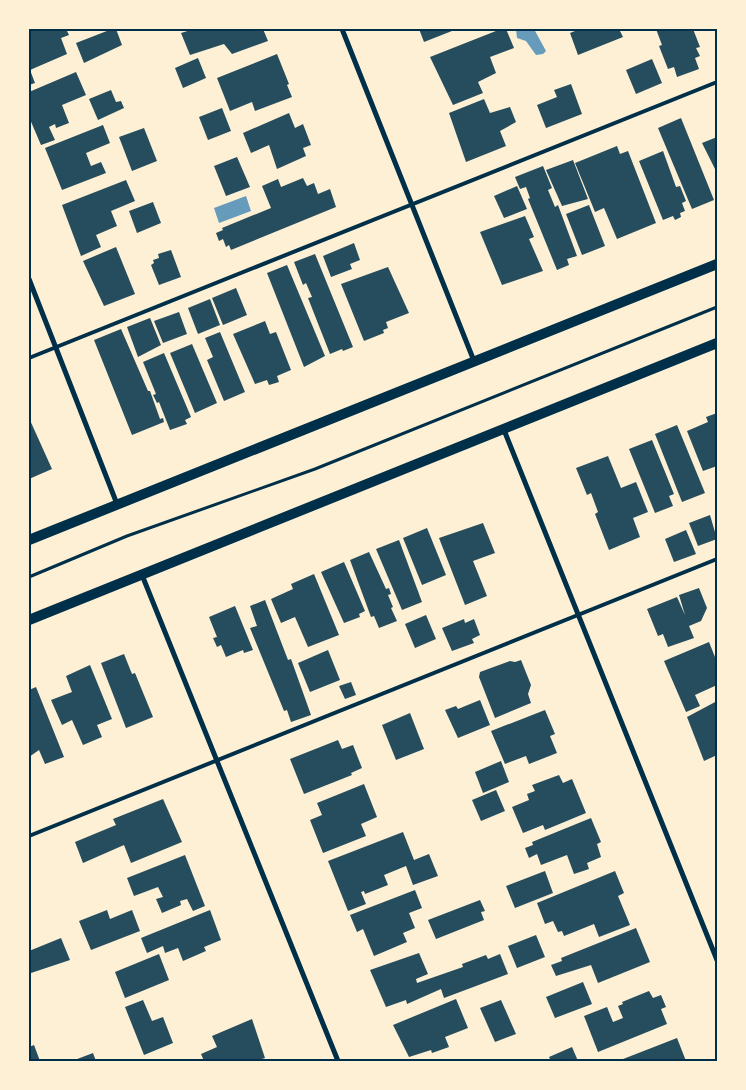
<svg xmlns="http://www.w3.org/2000/svg" width="746" height="1090" viewBox="0 0 746 1090" font-family="Mulish,sans-serif">
<style>
.water{fill:#669bbc}
.building{fill:#264d5e}
.lines{fill:none;stroke-linecap:round;stroke-linejoin:round}
.path{stroke:#003049;stroke-width:3}
.service{stroke:#003049;stroke-width:4}
.minor{stroke:#003049;stroke-width:5}
.secondary{stroke:#003049;stroke-width:10}
.neatline{fill:none;stroke:#003049;stroke-width:2}
</style>
<rect width="100%" height="100%" fill="#fdf0d5"/>
<g class="water">
<path d="M516,29H534L546,51L543,54L536,55L526,41L517,38Z"/>
<path d="M246,196L251,211L219,223L214,208Z"/>
</g>
<g class="building">
<path d="M29,29H66L69,35L61,38L67,54L30,70L35,83L29,85Z"/>
<path d="M112,29H116L122,45L84,63L76,43Z"/>
<path d="M194,29H263L268,41L232,54L224,44L190,55L181,33Z"/>
<path d="M419,29H457L424,42Z"/>
<path d="M501,29H506L514,48L490,57L496,73L478,82L483,93L453,105L430,57Z"/>
<path d="M580,29H619L623,37L578,55L570,33Z"/>
<path d="M656,29H693L700,47L696,48L700,56L695,58L699,69L677,77L674,67L668,69L659,46L662,45Z"/>
<path d="M277,54L289,84L287,85L292,97L255,111L252,102L230,111L217,78Z"/>
<path d="M198,58L206,78L183,88L175,68Z"/>
<path d="M652,59L662,83L636,94L626,70Z"/>
<path d="M76,72L86,95L62,105L69,123L56,128L55,124L49,127L55,140L41,145L29,117V92Z"/>
<path d="M571,84L582,114L546,128L537,105L557,97L554,90Z"/>
<path d="M111,90L116,102L121,101L124,108L98,120L89,99Z"/>
<path d="M484,99L490,113L510,107L516,122L500,131L506,146L466,162L449,113Z"/>
<path d="M222,108L231,131L208,140L199,117Z"/>
<path d="M289,113L295,128L303,124L311,145L303,148L306,156L277,169L269,145L251,153L243,133Z"/>
<path d="M681,118L714,200L692,209L658,128Z"/>
<path d="M103,125L110,143L86,153L91,166L101,162L106,173L62,190L45,148Z"/>
<path d="M144,128L157,161L132,171L119,137Z"/>
<path d="M717,137V173L702,143Z"/>
<path d="M617,146L620,154L628,151L656,223L617,239L604,208L595,212L575,163Z"/>
<path d="M663,151L676,187L680,186L686,201L682,203L685,211L680,213L681,217L675,220L673,216L663,220L639,161Z"/>
<path d="M237,157L250,187L226,196L214,166Z"/>
<path d="M573,160L588,199L562,206L546,170Z"/>
<path d="M543,166L552,188L548,190L555,207L558,205L577,256L567,259L569,265L557,270L528,199L530,198L526,187L520,189L515,177Z"/>
<path d="M303,178L307,186L314,183L318,194L330,189L336,207L231,250L229,245L226,247L223,239L219,241L216,233L223,230L222,228L271,208L262,186L278,179L281,187Z"/>
<path d="M126,180L135,201L111,211L117,226L96,235L101,247L81,256L62,205Z"/>
<path d="M517,186L527,209L504,218L494,196Z"/>
<path d="M153,202L161,223L137,233L129,211Z"/>
<path d="M589,205L605,246L582,255L566,214Z"/>
<path d="M525,216L534,237L529,239L543,271L502,285L480,232Z"/>
<path d="M354,243L360,260L350,264L352,269L331,277L323,256Z"/>
<path d="M116,247L135,294L104,306L83,261Z"/>
<path d="M171,250L181,277L159,285L151,265L154,263L153,260L159,258L158,254Z"/>
<path d="M315,254L353,347L343,351L342,349L330,354L308,298L312,297L306,283L303,285L294,262Z"/>
<path d="M287,265L325,356L304,367L267,273Z"/>
<path d="M388,267L409,313L386,322L388,328L383,330L384,333L364,341L341,284Z"/>
<path d="M236,288L247,315L223,325L212,298Z"/>
<path d="M210,299L220,325L198,334L188,308Z"/>
<path d="M179,312L187,334L163,343L154,321Z"/>
<path d="M150,318L161,345L138,357L127,327Z"/>
<path d="M265,321L270,334L276,332L291,370L277,376L279,382L269,385L267,380L255,384L233,334Z"/>
<path d="M121,329L148,391H150L160,419L163,418L164,422L132,435L94,340Z"/>
<path d="M220,332L245,392L224,401L207,360L213,357L205,338Z"/>
<path d="M192,344L217,403L195,413L170,353Z"/>
<path d="M164,353L191,417L185,420L187,424L170,430L159,402L157,403L153,395L156,394L143,362Z"/>
<path d="M717,413V466L703,471L687,431L708,422L706,417Z"/>
<path d="M29,418L52,469L29,479Z"/>
<path d="M677,425L705,493L682,502L655,434Z"/>
<path d="M652,440L674,494L669,496L673,506L655,513L629,449Z"/>
<path d="M608,456L621,488L636,482L648,512L633,518L640,537L609,550L595,514L598,512L591,493L587,495L576,468Z"/>
<path d="M710,515L717,539L698,546L689,523Z"/>
<path d="M483,523L495,553L473,561L487,596L465,605L439,538Z"/>
<path d="M427,528L446,575L422,585L403,538Z"/>
<path d="M686,530L696,554L674,562L665,539Z"/>
<path d="M399,540L422,602L402,610L376,549Z"/>
<path d="M369,552L386,589L389,588L391,594L388,595L393,607L391,608L397,621L379,628L374,616L371,617L350,560Z"/>
<path d="M344,562L365,611L359,614L360,617L344,623L321,572Z"/>
<path d="M314,574L339,635L308,647L295,617L281,623L271,599L293,589L291,584Z"/>
<path d="M699,588L707,608L701,621L689,626L694,638L668,647L663,634L658,636L647,609L677,597L685,615L679,595Z"/>
<path d="M265,600L288,660L291,659L311,715L291,722L287,710L284,711L250,628L257,626L250,606Z"/>
<path d="M235,606L253,650L244,653L243,650L226,657L221,645L217,647L213,638L217,637L209,617Z"/>
<path d="M426,615L436,639L415,648L405,624Z"/>
<path d="M464,619L465,623L474,619L480,635L472,639L474,643L452,651L442,628Z"/>
<path d="M709,642L717,662V685L695,695L700,706L686,712L664,661Z"/>
<path d="M328,650L340,680L310,692L298,663Z"/>
<path d="M124,654L132,674L135,673L153,717L126,728L101,663Z"/>
<path d="M521,660L531,685L528,694L531,703L495,718L479,677L480,672L510,661L515,662Z"/>
<path d="M90,665L112,719L97,725L102,737L83,745L72,720L62,725L51,700L72,692L66,676Z"/>
<path d="M351,682L356,695L345,699L339,686Z"/>
<path d="M36,687L64,757L45,764L39,750L29,757V690Z"/>
<path d="M480,700L490,725L458,738L445,710L456,706L458,709Z"/>
<path d="M717,701V755L704,761L687,717Z"/>
<path d="M545,710L555,734L550,736L557,753L529,764L526,756L505,764L491,731Z"/>
<path d="M410,713L424,749L396,760L382,725Z"/>
<path d="M338,740L342,749L353,745L362,768L351,773L352,775L304,794L290,759Z"/>
<path d="M501,761L509,782L483,793L475,772Z"/>
<path d="M559,775L563,783L572,779L586,813L545,830L543,825L523,833L512,807L529,800L527,794L535,791L532,785Z"/>
<path d="M364,784L377,817L361,824L366,836L323,853L310,820L322,815L317,803Z"/>
<path d="M496,790L505,811L481,821L472,800Z"/>
<path d="M163,799L182,842L131,863L124,845L83,863L75,842L116,825L113,819Z"/>
<path d="M591,818L601,842L597,844L601,857L587,863L589,869L574,874L567,855L541,865L537,854L529,858L525,848L533,845L532,842Z"/>
<path d="M403,832L414,860L429,854L438,876L413,885L406,866L384,875L388,885L365,894L364,891L361,892L366,904L348,911L328,861Z"/>
<path d="M185,855L205,906L193,911L187,899L180,901L181,905L162,913L156,899L163,897L158,887L134,896L127,878Z"/>
<path d="M545,871L553,893L515,908L506,886Z"/>
<path d="M615,871L624,893L618,896L630,925L599,937L594,924L564,936L562,931L558,932L553,921L545,924L537,903Z"/>
<path d="M415,890L422,908L409,913L415,928L403,933L407,942L374,956L363,929L357,932L350,915Z"/>
<path d="M480,900L485,911L481,912L484,920L436,939L428,920Z"/>
<path d="M107,910L110,919L132,910L140,931L91,950L79,921Z"/>
<path d="M210,910L221,940L204,947L206,951L183,961L178,948L165,953L163,946L147,953L141,938Z"/>
<path d="M636,928L650,962L598,983L591,965L556,976L551,965L562,961L561,958Z"/>
<path d="M536,935L545,957L517,968L508,946Z"/>
<path d="M61,938L70,960L31,973L29,951Z"/>
<path d="M419,953L428,974L416,979L417,983L463,967L462,964L486,955L488,959L500,954L508,974L444,998L441,989L407,1004L406,1000L386,1007L370,970Z"/>
<path d="M159,954L169,980L125,998L115,972Z"/>
<path d="M583,982L592,1004L555,1018L546,997Z"/>
<path d="M649,991L653,998L661,995L666,1007L661,1009L667,1024L598,1052L584,1016L607,1007L613,1022L623,1018L618,1006L623,1004L622,1002Z"/>
<path d="M456,999L468,1028L445,1037L449,1047L432,1053L431,1050L409,1057L393,1025Z"/>
<path d="M143,1000L152,1021L163,1017L173,1043L144,1055L125,1007Z"/>
<path d="M501,1000L516,1034L495,1042L480,1008Z"/>
<path d="M252,1019L265,1058L256,1061H204L201,1054L217,1047L212,1036Z"/>
<path d="M677,1038L686,1061H618Z"/>
<path d="M34,1045L40,1061H29V1047Z"/>
<path d="M572,1047L578,1061H551L549,1057Z"/>
<path d="M93,1053L96,1061H72Z"/>
</g>
<g class="lines">
<path class="path" d="M29,577L127,536L315,469L717,307"/>
<g class="service">
<path d="M29,358L717,82"/>
<path d="M29,836L717,559"/>
</g>
<g class="minor">
<path d="M342,29L474,361"/>
<path d="M29,279L117,504"/>
<path d="M504,430L717,960"/>
<path d="M142,575L338,1061"/>
</g>
<g class="secondary">
<path d="M29,540L717,264"/>
<path d="M29,620L717,343"/>
</g>
</g>
<rect width="746" height="1090" fill="none" stroke="#fdf0d5" stroke-width="60"/>
<rect x="30" y="30" width="686" height="1030" class="neatline"/>
</svg>
